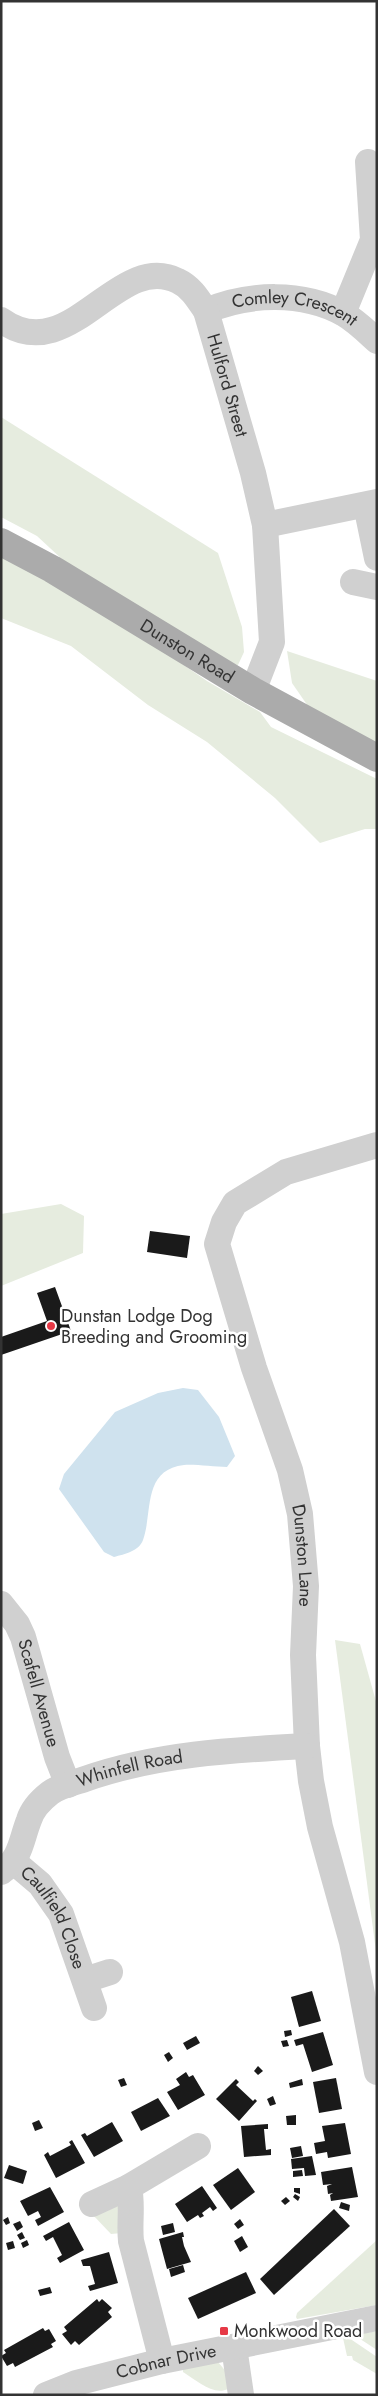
<svg xmlns="http://www.w3.org/2000/svg" width="378" height="2396" viewBox="0 0 378 2396" font-family="Jost,sans-serif">
<style>
.green{fill:#e6ecdf}
.water{fill:#cfe2ee}
.building{fill:#1a1a1a}
.lines{fill:none;stroke-linecap:round;stroke-linejoin:round}
.minor{stroke:#d0d0d0;stroke-width:26}
.major{stroke:#ababab;stroke-width:28}
.poi-dot{fill:#e63946;stroke:#fff;stroke-width:2}
.labels{text-anchor:middle;dominant-baseline:central;stroke-width:5;stroke-linejoin:round;paint-order:stroke}
.street-label{font-size:18px;fill:#333;stroke:#fff}
.poi-label{font-size:18px;fill:#333;stroke:#fff;text-anchor:start}
</style>
<rect width="100%" height="100%" fill="#fff"/>
<g class="green">
<path d="M1,417L218,553L242,627L244,652L238,665L217,662L91,586L37,536L1,517Z"/>
<path d="M1,553L66,584L207,681L260,712L271,727L377,779V829H365L320,843L275,798L207,742L148,705L71,646L1,618Z"/>
<path d="M287,651L377,681V746L310,709L292,683Z"/>
<path d="M61,1204L84,1216L83,1253L1,1286V1214Z"/>
<path d="M335,1640L360,1644L377,1705V1959Z"/>
<path d="M119,2199L122,2233L111,2234L93,2215Z"/>
<path d="M377,2240V2305L297,2319L296,2317L297,2313Z"/>
<path d="M377,2331V2350L354,2335Z"/>
<path d="M343,2338H349L377,2357V2374L353,2360L352,2356H347Z"/>
<path d="M218,2362L228,2374V2389C213,2396 196,2380 183,2372V2369Z"/>
</g>
<path class="water" d="M183,1388L198,1390L219,1417L235,1456L227,1467C214,1467 195,1464 184,1465C142,1470 153,1512 143,1540C139,1551 125,1554 114,1557L104,1552L59,1489L64,1474L115,1412L158,1393Z"/>
<g class="building">
<path d="M150,1231L190,1236L187,1258L147,1252Z"/>
<path d="M55,1287L71,1331L1,1355V1337L47,1321L37,1293Z"/>
<path d="M312,1991L321,2021L299,2027L291,1997Z"/>
<path d="M291,2030L292,2035L285,2037L284,2031Z"/>
<path d="M323,2032L333,2065L312,2072L303,2044L296,2046L294,2040Z"/>
<path d="M196,2036L200,2043L187,2050L183,2043Z"/>
<path d="M287,2040L289,2046L283,2047L281,2041Z"/>
<path d="M169,2052L173,2058L168,2062L164,2055Z"/>
<path d="M258,2066L263,2071L258,2075L254,2071Z"/>
<path d="M186,2072L189,2077L193,2075L205,2095L178,2110L167,2092L180,2085L176,2079Z"/>
<path d="M124,2078L127,2085L121,2087L118,2080Z"/>
<path d="M336,2078L342,2109L319,2113L313,2082Z"/>
<path d="M236,2079L239,2082L236,2085L253,2101L255,2099L257,2101L239,2121L216,2099Z"/>
<path d="M302,2079L303,2085L290,2088L289,2083Z"/>
<path d="M273,2096L276,2104L270,2106L267,2099Z"/>
<path d="M158,2098L170,2116L141,2131L131,2112Z"/>
<path d="M296,2115V2125H287L286,2116Z"/>
<path d="M39,2120L43,2128L35,2131L32,2123Z"/>
<path d="M112,2122L123,2141L94,2157L81,2135L85,2133L87,2136Z"/>
<path d="M345,2123L351,2154L328,2158L327,2152L316,2154L314,2143L325,2141L322,2126Z"/>
<path d="M268,2124V2129H264L265,2140L266,2150L271,2149V2155L244,2157L241,2126Z"/>
<path d="M72,2140L85,2163L56,2178L44,2155L48,2152L50,2156L71,2145L69,2142Z"/>
<path d="M301,2146L303,2156L292,2158L290,2148Z"/>
<path d="M312,2156L316,2175L305,2176L304,2168L292,2169L291,2159Z"/>
<path d="M9,2165L27,2171L23,2184L4,2178Z"/>
<path d="M352,2167L358,2197L331,2201L330,2195L333,2193L328,2194L327,2186L332,2184L323,2185L321,2172Z"/>
<path d="M238,2168L255,2192L231,2210L213,2185Z"/>
<path d="M302,2170L303,2176L293,2177V2171Z"/>
<path d="M202,2186L217,2208L213,2211L210,2207L202,2213L204,2216L200,2218L198,2215L187,2222L175,2204Z"/>
<path d="M50,2187L64,2212L38,2226L35,2220L41,2217L38,2211L28,2216L20,2201Z"/>
<path d="M294,2188H300V2194L294,2192Z"/>
<path d="M295,2194L300,2197L298,2201L293,2197Z"/>
<path d="M286,2197L290,2201L285,2205L281,2201Z"/>
<path d="M341,2202L350,2205L349,2211L339,2208Z"/>
<path d="M334,2209L350,2226L274,2295L260,2279Z"/>
<path d="M8,2217L10,2223L6,2225L3,2220Z"/>
<path d="M240,2219L244,2225L238,2229L234,2224Z"/>
<path d="M20,2221L23,2227L17,2231L13,2224Z"/>
<path d="M69,2222L84,2250L60,2263L57,2258L62,2255L53,2237L46,2241L43,2236Z"/>
<path d="M173,2223L175,2232L163,2235L161,2226Z"/>
<path d="M22,2232L25,2238L20,2240L17,2235Z"/>
<path d="M183,2232L184,2237H182L184,2246L191,2262L167,2269L159,2239Z"/>
<path d="M242,2236L248,2247L240,2252L234,2241Z"/>
<path d="M27,2240L29,2245L23,2248L21,2243Z"/>
<path d="M13,2241L15,2248L8,2250L6,2243Z"/>
<path d="M109,2252L118,2283L90,2291L88,2286L95,2284L90,2266H83L81,2260Z"/>
<path d="M183,2265L185,2272L171,2277L169,2269Z"/>
<path d="M246,2272L256,2293L198,2319L188,2298Z"/>
<path d="M50,2287L52,2293L40,2296L38,2290Z"/>
<path d="M97,2299L99,2302L102,2299L112,2308L108,2312L112,2317L79,2345L75,2341L71,2345L62,2334L67,2331L64,2327Z"/>
<path d="M43,2328L45,2331L49,2329L56,2341L51,2344L53,2347L15,2367L13,2363L7,2366L1,2356L6,2353L4,2350Z"/>
</g>
<g class="lines">
<g class="minor">
<path id="s1" d="M206,311C248,293 303,291 344,314C356,321 366,331 377,341"/>
<path d="M343,313L373,240L368,162"/>
<path id="s2" d="M1,320C70,370 117,250 178,281C191,287 198,299 206,311L253,473L265,525L272,642L253,691"/>
<path d="M366,505L377,558"/>
<path d="M265,525L377,502"/>
<path d="M353,582L377,587"/>
<path id="s3" d="M377,1145L286,1172L235,1203L224,1222L217,1244L254,1368L290,1470L300,1514L306,1586L303,1655L307,1746L311,1781L320,1827L352,1942L377,2072"/>
<path id="s4" d="M1,1604L17,1624L23,1637L57,1757L68,1785"/>
<path id="s5" d="M14,1862L40,1884L61,1914L94,2008"/>
<path id="s6" d="M1,1872C21,1859 21,1840 29,1820C32,1810 41,1800 50,1793C59,1786 74,1783 85,1779C156,1754 232,1750 307,1746"/>
<path d="M85,1980L110,1972"/>
<path d="M92,2204L129,2187"/>
<path d="M234,2347L241,2395"/>
<path d="M162,2361L131,2241C129,2223 133,2205 129,2187L198,2146"/>
<path id="s7" d="M46,2395L76,2383L162,2361L377,2318"/>
</g>
<path class="major" id="s8" d="M1,542L52,569L253,691L377,758"/>
</g>
<g class="poi-dot">
<circle cx="51" cy="1326" r="5"/>
<rect x="219" y="2326" width="10" height="10" rx="2.5"/>
</g>
<g class="labels">
<g class="street-label">
<text stroke="none"><textPath href="#s1" startOffset="92">Comley Crescent</textPath></text>
<text stroke="none"><textPath href="#s2" startOffset="314">Hulford Street</textPath></text>
<text stroke="none"><textPath href="#s8" startOffset="216">Dunston Road</textPath></text>
<text stroke="none"><textPath href="#s3" startOffset="524">Dunston Lane</textPath></text>
<text stroke="none"><textPath href="#s4" startOffset="98">Scafell Avenue</textPath></text>
<text stroke="none"><textPath href="#s6" startOffset="179">Whinfell Road</textPath></text>
<text stroke="none"><textPath href="#s5" startOffset="70">Caulfield Close</textPath></text>
<text stroke="none"><textPath href="#s7" startOffset="125">Cobnar Drive</textPath></text>
</g>
<g class="poi-label">
<text x="61" y="1316">Dunstan Lodge Dog<tspan x="61" dy="21">Breeding and Grooming</tspan></text>
<text x="234" y="2331">Monkwood Road</text>
</g>
</g>
<rect width="378" height="2396" fill="none" stroke="#333333" stroke-width="5"/>
</svg>
